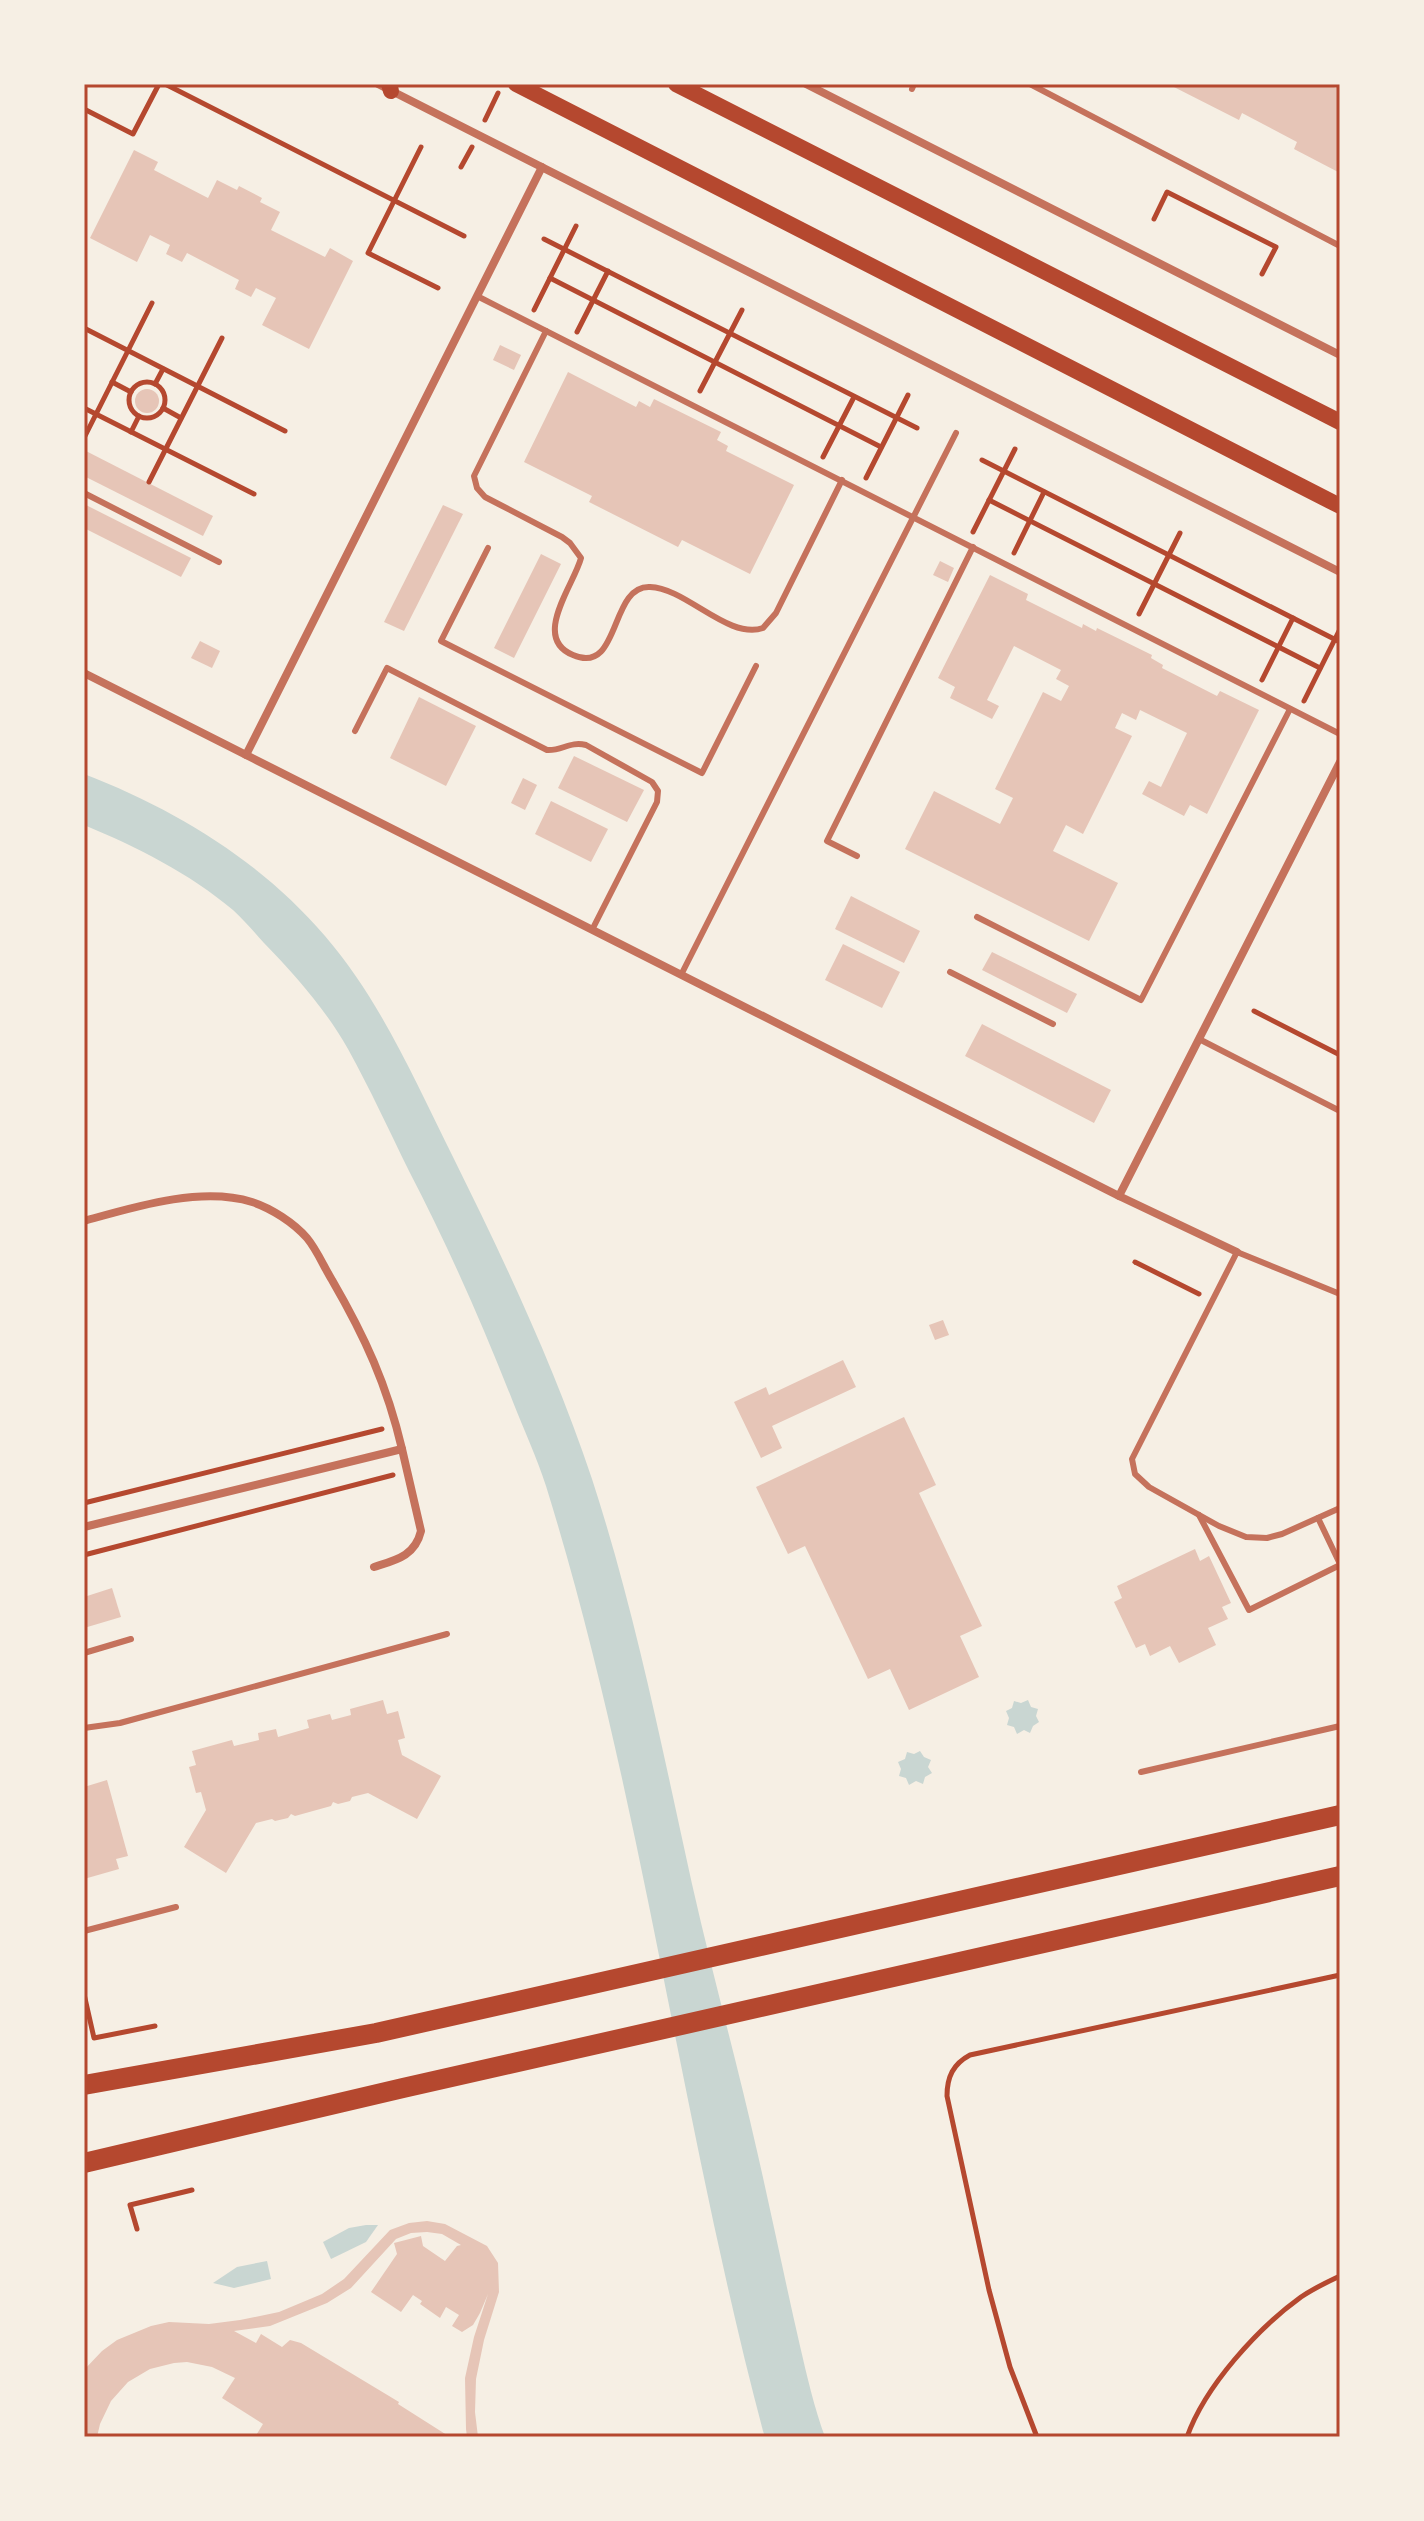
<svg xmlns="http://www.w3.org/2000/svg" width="1424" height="2521" viewBox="0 0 1424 2521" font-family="Poppins,sans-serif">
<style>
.water{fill:#c9d6d2}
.building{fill:#e6c5b7}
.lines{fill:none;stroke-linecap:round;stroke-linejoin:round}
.path{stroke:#b5482f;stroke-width:5}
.service{stroke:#c5725c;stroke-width:6}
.minor{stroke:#c5725c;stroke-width:8}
.secondary{stroke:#b5482f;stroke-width:16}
.primary{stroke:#b5482f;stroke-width:20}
.neatline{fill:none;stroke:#b5482f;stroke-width:3}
</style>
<rect width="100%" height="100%" fill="#f6efe4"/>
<g class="water">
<path d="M84,774C175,809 261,861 325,936C381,1001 415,1081 453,1157C505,1262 555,1368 592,1479C635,1611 662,1748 692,1884C712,1973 737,2062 757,2151C772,2216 785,2281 800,2346C807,2376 814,2407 825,2437H765L763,2431C680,2118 642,1795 546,1486C537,1458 524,1430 513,1402C482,1323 448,1246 409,1171C389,1130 370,1089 348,1049C326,1010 296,976 264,943C254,932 244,920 233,910C189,873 137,847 84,825Z"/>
<path d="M1028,1700L1031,1707L1038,1709L1036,1716L1039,1722L1033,1726L1030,1733L1024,1730L1017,1734L1014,1727L1007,1725L1009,1718L1006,1711L1012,1708L1014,1701L1021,1703Z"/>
<path d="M920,1751L924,1757L931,1760L928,1767L932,1773L925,1777L923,1784L916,1781L909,1785L906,1778L899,1776L901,1769L898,1762L905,1759L907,1752L914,1754Z"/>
<path d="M366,2225H378L366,2242L331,2259L323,2242L349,2228Z"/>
<path d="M267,2261L271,2279L234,2288L213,2283L237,2267Z"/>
</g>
<g class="building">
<path d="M1168,84H1328L1336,88L1340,84V173L1294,149L1297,142L1242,113L1239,120Z"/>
<path d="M134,150L158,162L154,170L208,198L217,180L237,190L239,186L262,198L260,202L280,212L271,230L325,257L330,248L353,261L309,349L262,325L276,298L256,288L251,297L235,289L239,280L187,253L182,262L166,254L170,245L150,235L137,262L90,238Z"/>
<path d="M500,345L521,355L514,370L493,360Z"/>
<path d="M568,372L636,407L639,401L650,407L654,399L721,432L717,440L728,446L726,451L794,485L750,574L682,540L678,547L589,502L592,496L524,462Z"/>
<circle cx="147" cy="401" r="12"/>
<path d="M84,450L213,516L203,536L84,476Z"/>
<path d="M84,504L191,558L181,577L84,528Z"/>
<path d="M443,505L463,514L404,631L384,622Z"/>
<path d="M541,554L561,564L514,658L494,648Z"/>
<path d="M940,561L954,568L948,582L933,575Z"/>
<path d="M990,575L1028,594L1026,600L1082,628L1083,624L1096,631L1097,628L1152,655L1151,658L1163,665L1162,668L1217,696L1220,691L1259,710L1207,814L1190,805L1184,816L1142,794L1149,781L1161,787L1187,733L1140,710L1136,720L1122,713L1115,728L1132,736L1083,834L1066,825L1053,851L1118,883L1089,941L905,849L934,791L1000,824L1013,798L995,789L1043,692L1061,701L1069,686L1056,679L1061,670L1014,646L987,700L999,706L992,719L950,698L955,687L938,678Z"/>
<path d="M200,641L220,651L212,668L191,658Z"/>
<path d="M419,697L476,726L446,786L390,758Z"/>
<path d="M574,756L644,790L627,822L558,788Z"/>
<path d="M523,778L537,785L525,810L511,803Z"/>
<path d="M551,801L608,829L591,862L535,834Z"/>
<path d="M851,896L920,931L904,963L835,929Z"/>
<path d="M843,944L900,972L882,1008L825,980Z"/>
<path d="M992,952L1077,994L1067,1013L982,970Z"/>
<path d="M982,1024L1111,1090L1094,1123L965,1056Z"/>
<path d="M943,1320L949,1335L935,1340L929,1325Z"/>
<path d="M843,1360L856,1387L772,1426L782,1448L761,1458L734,1402L766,1387L769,1395Z"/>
<path d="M904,1417L936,1485L919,1493L982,1626L960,1636L979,1677L909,1710L890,1669L868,1679L805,1546L788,1554L756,1487Z"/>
<path d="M1195,1549L1200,1561L1209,1556L1231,1603L1222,1607L1228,1619L1208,1628L1216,1645L1179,1663L1170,1646L1150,1656L1145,1644L1136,1648L1114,1602L1122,1598L1117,1586Z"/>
<path d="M112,1588L121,1617L84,1628V1597Z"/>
<path d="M383,1700L387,1714L398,1711L405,1738L398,1740L402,1755L441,1776L417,1819L368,1793L352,1797L350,1801L338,1804L333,1802L331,1806L295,1816L291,1814L288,1818L275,1821L272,1819L256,1823L226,1873L184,1847L206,1810L201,1792L196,1793L189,1767L196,1765L192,1751L232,1740L234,1746L259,1740L258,1733L276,1729L278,1737L309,1728L307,1720L330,1714L332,1720L351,1715L350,1709Z"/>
<path d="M107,1780L128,1856L116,1859L119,1869L84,1879V1787Z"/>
<path d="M427,2221L445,2224L487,2246L498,2263L499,2292L484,2340L476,2379L475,2412L478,2437H467L466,2429L465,2378L474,2337L488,2294L480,2313L473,2325L462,2332L452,2326L459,2315L446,2307L440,2318L420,2304L422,2301L413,2295L401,2312L371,2292L397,2254L394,2243L421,2236L423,2246L445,2261L457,2246L461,2245L442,2234L427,2232L411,2233L396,2239L351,2288L327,2303L270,2326L234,2331L256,2343L261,2334L282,2347L290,2340L301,2343L399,2402L398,2404L450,2437H255L263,2424L222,2398L235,2378L212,2367L187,2362L174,2363L150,2369L128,2382L111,2401L100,2424L97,2437H84V2370L102,2351L117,2340L151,2326L169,2322L209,2324L240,2320L279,2312L322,2294L344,2279L390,2230L409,2223Z"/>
</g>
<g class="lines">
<g class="path">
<path d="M165,84L464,236"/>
<path d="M84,109L133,134L159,84"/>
<path d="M485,120L498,93"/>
<path d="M421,147L368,253L438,288"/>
<path d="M461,167L472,147"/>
<path d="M1154,219L1167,192L1276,247L1262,274"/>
<path d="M544,239L917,428"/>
<path d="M550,278L881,447"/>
<path d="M534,310L576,226"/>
<path d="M84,328L285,431"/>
<path d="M577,332L608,271"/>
<path d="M112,382L131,392"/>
<circle cx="147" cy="400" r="18"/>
<path d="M155,384L163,369"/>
<path d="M700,391L742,310"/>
<path d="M84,408L254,494"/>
<path d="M163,408L181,418"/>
<path d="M131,432L139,416"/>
<path d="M84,438L152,303"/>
<path d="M823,457L854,397"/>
<path d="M982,460L1340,642"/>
<path d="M866,478L908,395"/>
<path d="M149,482L222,338"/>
<path d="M989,500L1320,668"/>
<path d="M973,532L1015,449"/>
<path d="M1014,553L1044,492"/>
<path d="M1139,614L1180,533"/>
<path d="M1262,680L1293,618"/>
<path d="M1304,701L1340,629"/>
<path d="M1254,1011L1340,1055"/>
<path d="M1135,1262L1199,1294"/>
<path d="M84,1503L382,1429"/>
<path d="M84,1555L393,1475"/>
<path d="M84,1994L94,2038L155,2026"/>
<path d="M137,2229L130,2205L192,2190"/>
<path d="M1037,2437L1010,2367L989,2290L947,2096C947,2077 953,2064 970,2055L1340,1975"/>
<path d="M1187,2437C1205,2386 1258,2328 1301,2297C1313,2289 1327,2282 1340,2276"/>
</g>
<g class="service">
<path d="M1030,84L1340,246"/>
<path d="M912,89L914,84"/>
<path d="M477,296L1340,734"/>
<path d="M546,331L474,476L477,488L485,497L562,537L570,543L581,558C574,585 531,638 573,655C621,676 609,585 650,587C686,588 728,640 763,628L776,613L842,480"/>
<path d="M84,493L219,562"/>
<path d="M488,548L441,641L702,773L756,666"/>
<path d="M355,731L387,668L547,750C562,751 570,741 586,745L652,782L658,791L657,802L592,930"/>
<path d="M857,856L827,841L973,547"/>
<path d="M977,917L1141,1000L1290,709"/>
<path d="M950,972L1053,1024"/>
<path d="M681,975L956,433"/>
<path d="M1199,1039L1340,1111"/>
<path d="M1340,1294L1237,1252L1132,1459L1135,1474L1149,1487L1219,1526L1246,1537L1267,1538L1282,1534L1340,1508"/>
<path d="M1199,1515L1249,1610L1340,1565"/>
<path d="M1318,1518L1340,1564"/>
<path d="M84,1653L131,1639"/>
<path d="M84,1728L120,1723L447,1634"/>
<path d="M1141,1772L1340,1726"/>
<path d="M84,1931L176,1907"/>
</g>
<g class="minor">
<path d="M378,84L1340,572"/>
<path d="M806,84L1340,355"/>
<path d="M84,673L1119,1196L1237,1252"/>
<path d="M246,755L542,167"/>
<path d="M1119,1196L1340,762"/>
<path d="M84,1221C134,1207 201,1186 252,1202C271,1208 294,1223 307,1238C317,1250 324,1267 332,1280C365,1337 387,1385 402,1449"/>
<path d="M84,1527L402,1449L421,1531C415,1556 396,1560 374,1567"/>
</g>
<g class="secondary">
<path d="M389,84L391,91"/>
<path d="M516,84L1340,506"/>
<path d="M676,84L1340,422"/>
</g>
<g class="primary">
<path d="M84,2085L376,2033L1340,1815"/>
<path d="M84,2163L403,2088L1340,1876"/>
</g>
</g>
<rect width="1424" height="2521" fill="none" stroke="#f6efe4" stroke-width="172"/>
<rect x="86" y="86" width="1252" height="2349" class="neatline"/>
</svg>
